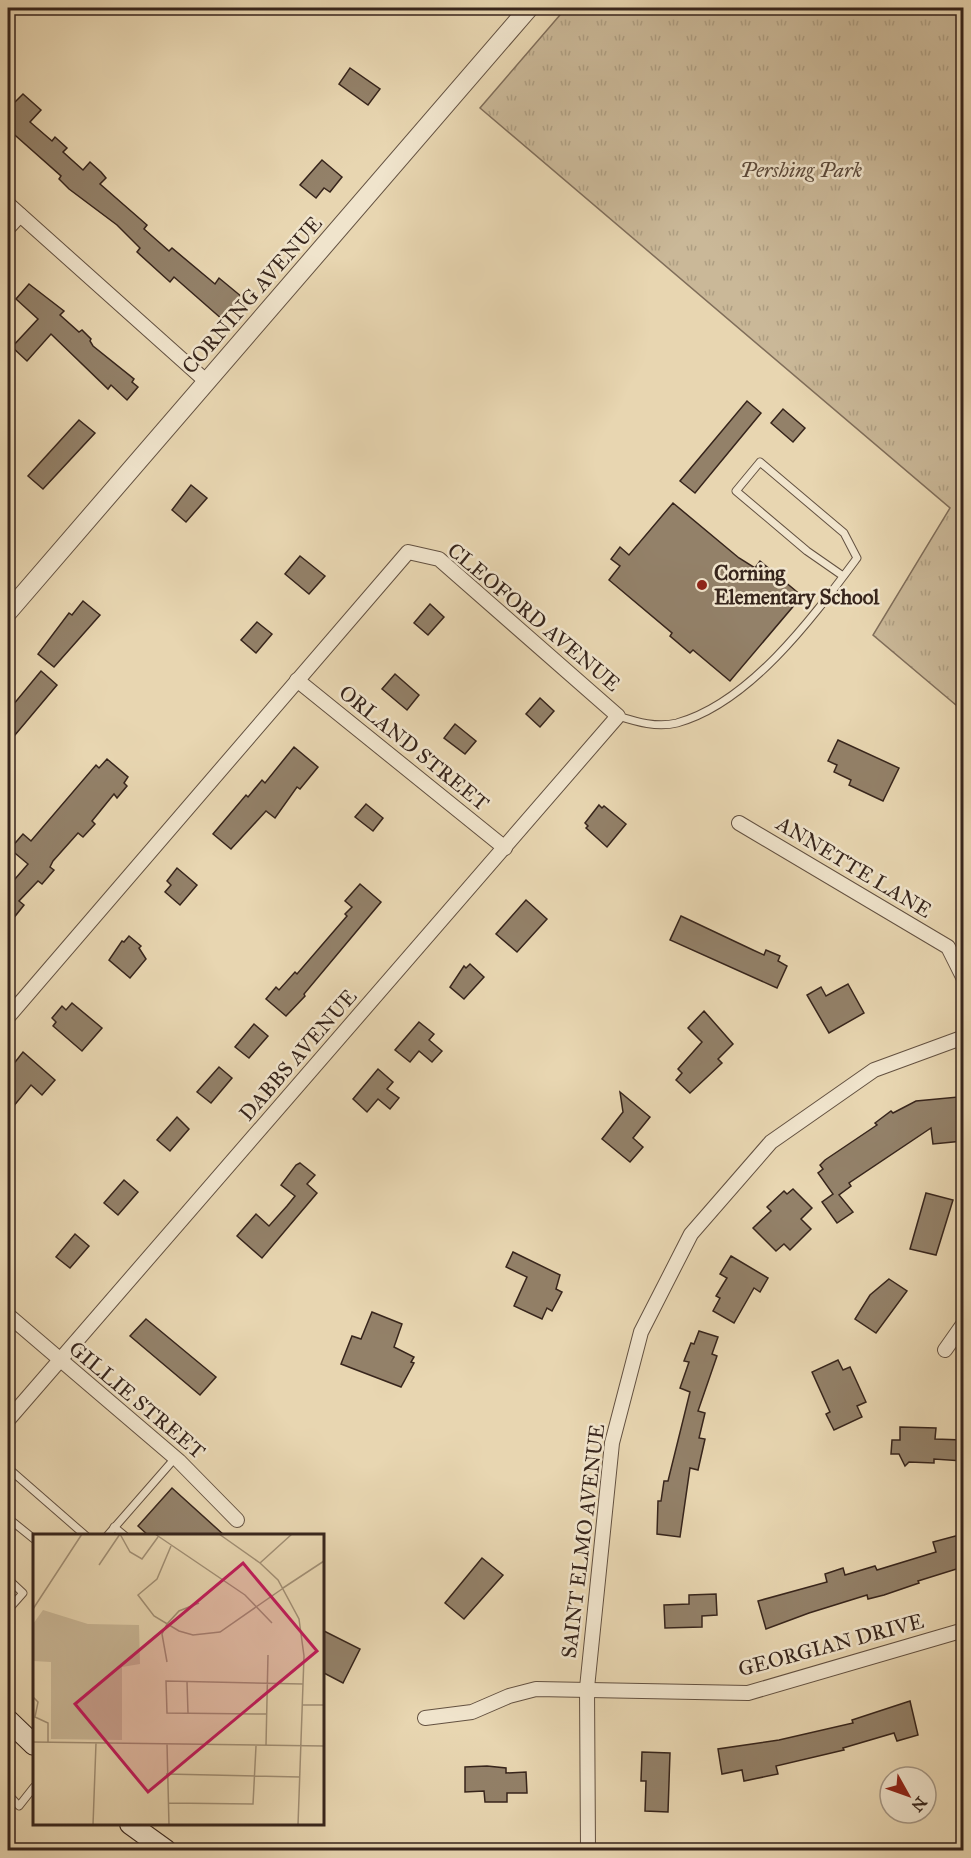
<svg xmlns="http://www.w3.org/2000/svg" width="971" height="1858" viewBox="0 0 971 1858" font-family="'IM FELL Great Primer',serif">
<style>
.grass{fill:url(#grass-tufts);stroke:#806e5a;stroke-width:1.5}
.building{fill:#938169;stroke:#37251c;stroke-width:1.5}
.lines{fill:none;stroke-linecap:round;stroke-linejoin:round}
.service-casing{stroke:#635141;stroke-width:9}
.minor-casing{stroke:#635141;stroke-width:16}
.tertiary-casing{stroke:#635141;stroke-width:20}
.secondary-casing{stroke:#37251c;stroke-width:22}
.service{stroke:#f0e4cc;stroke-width:7}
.minor{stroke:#f0e4cc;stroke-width:14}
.tertiary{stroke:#f0e4cc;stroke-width:18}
.secondary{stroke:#f0e4cc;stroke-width:20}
.poi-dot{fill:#8f2418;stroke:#f0e4cc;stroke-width:2}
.labels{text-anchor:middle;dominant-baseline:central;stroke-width:5;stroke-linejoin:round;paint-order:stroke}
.park-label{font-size:21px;font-style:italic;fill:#5c4a3b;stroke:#f0e4cc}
.street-label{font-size:21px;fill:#37251c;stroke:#f0e4cc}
.poi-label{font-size:21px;font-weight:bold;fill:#37251c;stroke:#f0e4cc;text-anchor:start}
.inset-road{fill:none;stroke:#a18f75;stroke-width:1.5}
.view{fill:#c2185b;fill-opacity:0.15;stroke:#c2185b;stroke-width:3}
.inset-edge{fill:none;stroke:#37251c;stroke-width:3}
</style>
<defs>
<pattern id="grass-tufts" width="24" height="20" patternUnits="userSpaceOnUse" patternTransform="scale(1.5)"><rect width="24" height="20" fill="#cab898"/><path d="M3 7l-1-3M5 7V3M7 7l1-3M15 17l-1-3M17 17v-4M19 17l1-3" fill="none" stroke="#ae9e82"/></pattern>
</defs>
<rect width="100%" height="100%" fill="#e8d6b1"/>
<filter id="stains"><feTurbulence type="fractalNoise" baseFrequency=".00333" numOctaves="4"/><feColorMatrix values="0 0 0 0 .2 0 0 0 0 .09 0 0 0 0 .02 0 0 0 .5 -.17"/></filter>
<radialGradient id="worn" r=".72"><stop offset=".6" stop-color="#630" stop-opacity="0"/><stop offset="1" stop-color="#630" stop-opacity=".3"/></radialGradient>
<path class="grass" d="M566,8H963V711L873,635L950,508L480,108Z"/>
<g class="building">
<path d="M350,68L380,89L368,105L339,84Z"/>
<path d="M23,94L41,110L30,122L52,141L55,137L67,148L63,152L83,170L90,162L101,172L106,178L100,184L147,225L144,229L169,251L172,248L215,284L219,278L242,297L223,320L174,277L170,282L137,252L140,248L117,225L69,189L59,179L61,176L8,129V95L15,102Z"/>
<path d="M322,160L342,177L330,192L324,188L316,198L300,185Z"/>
<path d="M29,284L64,311L60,315L79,332L82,330L91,339L90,341L93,346L134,379L132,382L138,387L127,400L111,385L108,389L51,334L27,361L12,347L38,319L16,299Z"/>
<path d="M747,401L761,413L695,493L680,481Z"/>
<path d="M783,409L805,428L793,442L771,423Z"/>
<path d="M79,420L95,433L43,489L28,476Z"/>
<path d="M191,485L207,498L186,522L172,510Z"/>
<path d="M673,503L739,558L755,568L760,561L802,596L730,681L693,650L690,653L670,636L672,633L609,580L620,566L611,559L620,547L629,555Z"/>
<path d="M300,556L325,576L309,594L285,574Z"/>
<path d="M83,601L100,615L54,667L38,654L69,613L72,615Z"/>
<path d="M430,604L444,617L428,635L414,623Z"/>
<path d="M257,622L272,634L256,653L241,640Z"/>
<path d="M41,671L57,685L15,735L8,729V711Z"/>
<path d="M395,674L419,695L407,710L382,689Z"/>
<path d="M540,698L554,711L540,727L526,714Z"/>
<path d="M455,724L476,741L465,754L444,738Z"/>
<path d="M838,740L899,768L883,801L849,785L851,780L834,772L837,765L828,761Z"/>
<path d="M294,747L318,767L300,789L297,787L275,818L266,811L231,849L213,834L246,795L248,797L262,780L265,783Z"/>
<path d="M107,759L128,777L124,783L127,786L117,798L114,794L92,821L95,824L83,837L78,833L53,861L50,867L54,870L42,884L38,881L19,901L24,905L8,925V887L28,864L10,849L23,834L31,841L96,765L99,768Z"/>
<path d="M366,804L383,818L373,831L355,817Z"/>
<path d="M599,805L602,808L604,806L626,824L607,847L586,828L588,826L585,823Z"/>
<path d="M177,868L197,885L180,905L165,892L171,885L167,881Z"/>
<path d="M360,884L381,902L304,994L305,996L286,1016L266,999L276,987L279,990L295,972L297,974L347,916L345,914L352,907L345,901Z"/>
<path d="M526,900L547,919L517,952L496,934Z"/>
<path d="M681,916L753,950L764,955L766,950L780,956L778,961L787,966L777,988L670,940Z"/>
<path d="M129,936L141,946L139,948L146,959L130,978L109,960L122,941L124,942Z"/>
<path d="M470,964L484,977L464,999L450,987L464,966L466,968Z"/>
<path d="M848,984L864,1013L829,1033L807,995L821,987L826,996Z"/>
<path d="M72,1003L102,1028L82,1051L53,1026L56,1022L52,1018L62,1006L66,1010Z"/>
<path d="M704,1011L733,1044L718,1059L722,1063L690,1093L676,1080L682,1073L678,1069L702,1042L688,1028Z"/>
<path d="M419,1022L434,1034L429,1040L442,1051L432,1062L419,1051L410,1062L395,1050Z"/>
<path d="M254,1024L268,1036L249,1058L235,1047Z"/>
<path d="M23,1052L55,1080L42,1095L31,1085L8,1113V1071Z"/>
<path d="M219,1067L232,1078L211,1103L197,1092Z"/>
<path d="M378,1069L393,1082L387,1089L399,1098L390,1109L378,1099L367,1112L353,1099Z"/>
<path d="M620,1092L650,1117L633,1138L643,1147L630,1162L602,1139L623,1112Z"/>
<path d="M958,1097L963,1141L933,1144L931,1128L849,1183L851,1186L839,1195L853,1212L837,1223L822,1202L833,1194L818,1173L823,1169L820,1165L825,1160L877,1125L875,1123L891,1111L893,1113L916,1101Z"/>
<path d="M177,1117L189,1129L170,1151L157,1140Z"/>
<path d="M300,1163L315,1175L307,1184L317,1193L262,1258L237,1236L256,1214L269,1226L287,1206L295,1196L281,1185L296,1165Z"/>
<path d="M124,1180L138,1192L118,1215L104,1203Z"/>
<path d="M793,1189L812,1208L801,1219L811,1229L790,1250L784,1244L776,1251L753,1228L771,1211L767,1207L784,1191L787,1194Z"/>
<path d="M926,1193L953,1200L936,1255L910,1249Z"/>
<path d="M75,1234L89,1246L70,1268L56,1257Z"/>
<path d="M513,1252L560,1275L556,1289L562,1292L552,1311L547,1308L542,1319L514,1306L527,1277L506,1267Z"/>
<path d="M731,1256L768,1278L760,1292L754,1288L734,1323L713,1311L720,1298L716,1296L727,1278L720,1274Z"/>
<path d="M889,1279L907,1291L876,1333L855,1319L870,1295Z"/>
<path d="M372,1312L402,1324L394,1347L414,1357L411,1362L414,1363L401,1387L341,1364L352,1336L361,1339Z"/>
<path d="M146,1319L216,1377L200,1395L130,1336Z"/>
<path d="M699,1331L718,1337L712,1354L717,1356L698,1411L705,1413L699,1438L705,1439L698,1470L690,1468L680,1537L657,1534L658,1501H661L664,1481H668L690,1392L680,1388L689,1362L684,1361L691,1343L694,1344Z"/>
<path d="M838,1360L843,1370L850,1367L866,1402L857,1406L862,1417L834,1430L826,1414L830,1412L812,1372Z"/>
<path d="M900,1427L936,1428L935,1439L963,1440V1461L934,1459V1463L909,1462L905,1466L899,1454H891L892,1440H900Z"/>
<path d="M172,1488L225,1536H149L138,1526Z"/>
<path d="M963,1534V1567L918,1581L919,1583L884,1595L868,1599L867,1595L809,1613L766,1629L758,1601L827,1582L825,1574L843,1568L845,1575L875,1566L877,1570L936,1552L933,1542Z"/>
<path d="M482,1558L503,1575L464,1619L445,1603Z"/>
<path d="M716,1594L717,1615L702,1616V1627L665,1628L664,1605L689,1604V1595Z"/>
<path d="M322,1630L360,1649L343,1683L322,1672Z"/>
<path d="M910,1701L918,1735L897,1741L894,1733L843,1748L844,1750L776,1766L778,1774L744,1781L742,1770L722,1774L718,1749L779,1740L853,1723L852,1720Z"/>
<path d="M642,1752L670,1753L668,1812L645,1811L646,1781H641Z"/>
<path d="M487,1766L506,1768V1773L526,1772L527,1793H507V1802H485L484,1791L465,1792V1767Z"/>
</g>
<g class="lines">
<defs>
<g id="service">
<path d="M618,716C637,722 657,728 677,723C750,703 813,617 857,558L844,533L760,462L736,491L807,551L843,576"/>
<path d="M8,1468L86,1536"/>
<path d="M8,1518L34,1539"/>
<path d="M114,1527L125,1536"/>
<path d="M107,1536L176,1457"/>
<path d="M8,1579L23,1593L8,1610"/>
<path d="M8,1794L19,1806L34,1787"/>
</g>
<g id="minor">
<path d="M8,204L207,382"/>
<path d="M8,228L20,215"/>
<path d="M297,680L505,848"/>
<path d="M739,823L948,947L964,979"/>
<path d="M8,1017L408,552L439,559L618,716L8,1420"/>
<path d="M8,1315L179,1461L237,1520"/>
<path d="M945,1350L964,1323"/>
<path d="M425,1718L472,1712L509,1696L536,1689L748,1693L964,1630"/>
<path d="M588,1850L587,1688L612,1443L641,1332L691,1234L771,1142L874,1070L964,1037"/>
</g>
<path id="tertiary" d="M8,612L529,8"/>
<g id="secondary">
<path d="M8,1720L34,1745"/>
<path d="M130,1824L166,1850"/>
</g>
</defs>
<use href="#service" class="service-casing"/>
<use href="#minor" class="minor-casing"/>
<use href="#tertiary" class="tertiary-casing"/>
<use href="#secondary" class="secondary-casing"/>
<use href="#service" class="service"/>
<use href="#minor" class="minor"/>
<use href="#tertiary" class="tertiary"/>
<use href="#secondary" class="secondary"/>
</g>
<circle class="poi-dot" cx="702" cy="585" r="6"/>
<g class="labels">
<g class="park-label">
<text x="801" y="170">Pershing Park</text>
</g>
<g class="street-label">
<text transform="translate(252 295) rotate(-49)">CORNING AVENUE</text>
<text transform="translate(534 617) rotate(40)">CLEOFORD AVENUE</text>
<text transform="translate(414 748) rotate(39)">ORLAND STREET</text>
<text transform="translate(854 867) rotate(31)">ANNETTE LANE</text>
<text transform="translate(298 1055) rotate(-49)">DABBS AVENUE</text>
<text transform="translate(137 1400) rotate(40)">GILLIE STREET</text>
<text transform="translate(583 1541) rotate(-83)">SAINT ELMO AVENUE</text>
<text transform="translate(831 1645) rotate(-15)">GEORGIAN DRIVE</text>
</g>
<g class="poi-label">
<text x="714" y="573">Corning<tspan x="714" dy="24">Elementary School</tspan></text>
</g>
</g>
<g transform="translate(33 1534)">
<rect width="291" height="291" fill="#e8d6b1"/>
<path d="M10,76L55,90L106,91L107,130L89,133V206L18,205V128L0,127V90Z" fill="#cab898"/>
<path class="inset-road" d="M87,0L97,18L109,25L125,3M122,0L212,61L239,89M186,0L227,29L245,46L266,85L271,122L265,291M138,12L124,45L105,61L121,82L146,97L160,101L187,98L249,55M227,29L259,0M66,31L87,0M250,54L291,27M0,75L49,0M134,128L129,100L134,90L146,77L166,69M154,148L155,179M0,163L5,168L2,183L15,189V209M269,171H291M233,180L134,179L133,147L270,150M0,208L291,212M134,210L136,291M233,211L235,121M133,240L267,243M135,269L220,270L223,212M60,291L63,209"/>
<path class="view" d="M210,29L284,117L115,258L42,170Z"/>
<rect width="291" height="291" class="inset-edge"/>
</g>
<rect width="971" height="1858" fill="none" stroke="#e8d6b1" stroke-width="30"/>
<rect x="9" y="9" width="953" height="1840" fill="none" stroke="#37251c" stroke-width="3"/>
<rect x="15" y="15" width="941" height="1828" fill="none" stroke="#37251c" stroke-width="1.5"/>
<g transform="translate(908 1795) rotate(130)"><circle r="28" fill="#f0e4cc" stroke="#a69886" stroke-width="1.5"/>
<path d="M0-4.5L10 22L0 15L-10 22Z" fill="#8f2418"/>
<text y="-9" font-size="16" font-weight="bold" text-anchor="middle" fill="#37251c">N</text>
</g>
<rect width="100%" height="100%" filter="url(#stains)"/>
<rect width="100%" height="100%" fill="url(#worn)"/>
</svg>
